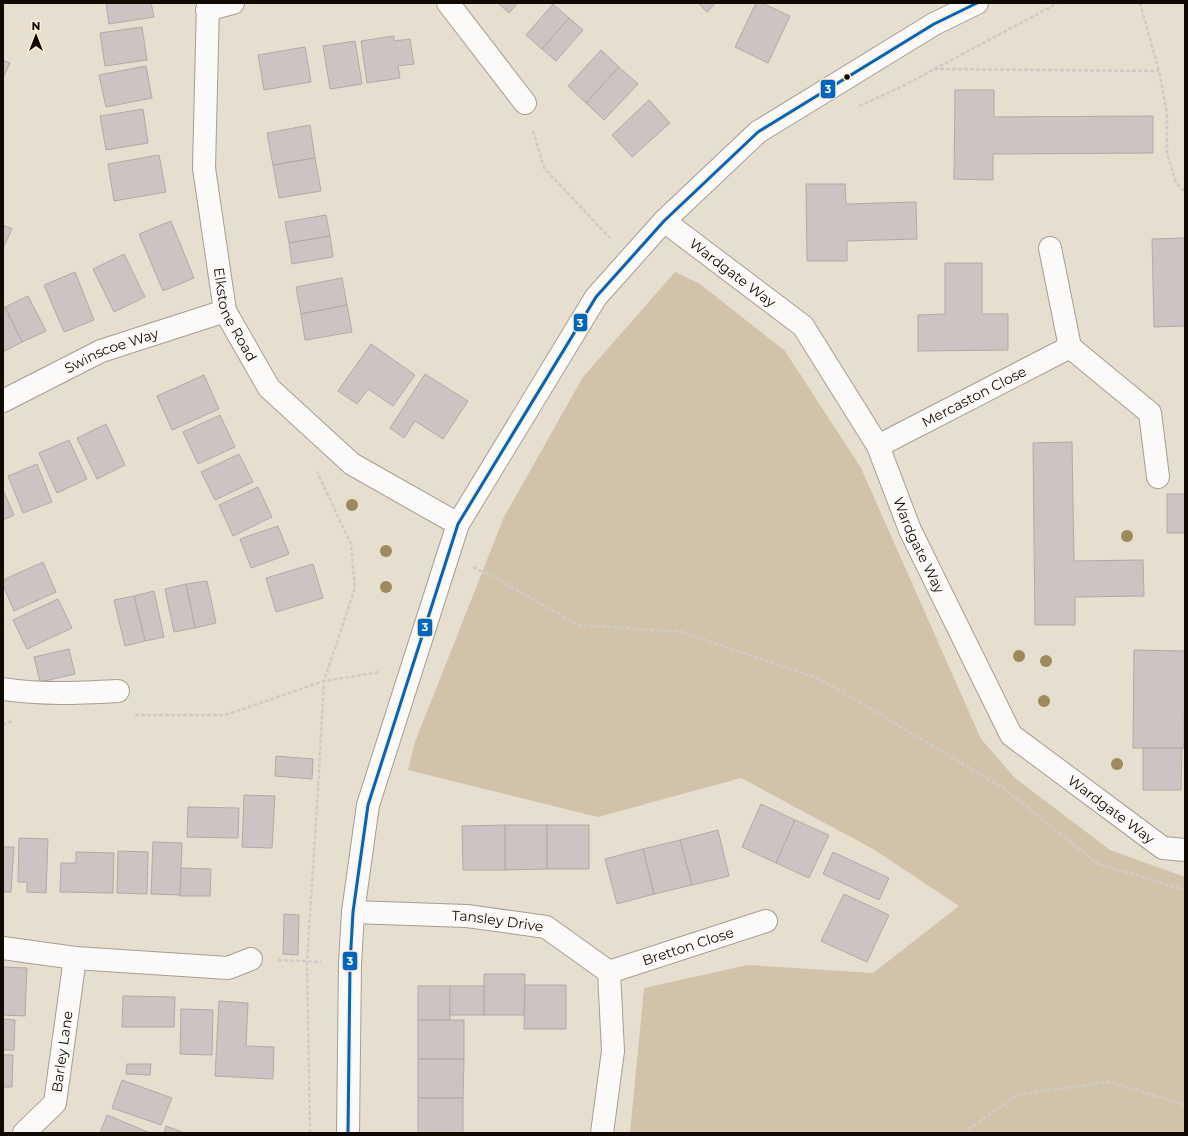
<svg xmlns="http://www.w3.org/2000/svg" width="1188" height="1136" viewBox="0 0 1188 1136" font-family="Montserrat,sans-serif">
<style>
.green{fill:#d1c3aa}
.building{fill:#ccc4c2;stroke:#b2aaa8}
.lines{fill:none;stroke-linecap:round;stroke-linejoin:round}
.minor-casing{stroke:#a59e92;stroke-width:24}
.path{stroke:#cfccc8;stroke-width:2.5;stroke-dasharray:4 2;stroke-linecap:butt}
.minor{stroke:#fbfaf8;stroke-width:22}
.bus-1-casing{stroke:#ffeed1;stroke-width:6}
.bus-1{stroke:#0065bd;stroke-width:3}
.tree{fill:#9e8b5d}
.bus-dot{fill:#100a03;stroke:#ffeed1;stroke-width:1.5}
.labels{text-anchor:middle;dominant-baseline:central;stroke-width:3.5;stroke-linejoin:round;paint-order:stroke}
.street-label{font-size:14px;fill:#100a03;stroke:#ffeed1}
.line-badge{stroke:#ffeed1;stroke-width:1.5}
.badge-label{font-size:11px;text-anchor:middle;font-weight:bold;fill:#fff}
</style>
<rect width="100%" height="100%" fill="#e6dece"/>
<path class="green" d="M675,272L700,284L785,351L861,468L981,739L1015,778L1110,850L1185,877V1133H630L644,988L748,965L873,973L959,906L873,849L741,778L598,817L408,770L415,742L504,517L583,377Z"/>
<g class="building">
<path d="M106,3H151L154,17L109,24Z"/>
<path d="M498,3H518L509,13Z"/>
<path d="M698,3H716L707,12Z"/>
<path d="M756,3H762L790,16L768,63L735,47Z"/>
<path d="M553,4L569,18L542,49L526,35Z"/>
<path d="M569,18L583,30L556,61L542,49Z"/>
<path d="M142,27L147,60L105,66L100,33Z"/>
<path d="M394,36V41L410,39L414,64L398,66L400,78L367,83L361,41Z"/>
<path d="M355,41L362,84L330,89L323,46Z"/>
<path d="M305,47L311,82L264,90L258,55Z"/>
<path d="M601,50L619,67L586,103L568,86Z"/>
<path d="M3,60L10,63L3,78Z"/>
<path d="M146,66L152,98L106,107L99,75Z"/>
<path d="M619,67L638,84L604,120L586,103Z"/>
<path d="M955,90H994V117L1153,116V153L993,154V180L954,179Z"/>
<path d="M649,100L670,123L632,157L612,135Z"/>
<path d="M143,109L148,143L106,150L100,116Z"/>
<path d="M310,125L315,158L273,165L267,133Z"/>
<path d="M159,155L166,192L114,201L108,164Z"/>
<path d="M315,158L321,191L279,198L273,165Z"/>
<path d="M806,184H845L846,204L916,202L917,239L847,241V261H807Z"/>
<path d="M326,215L330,236L289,243L285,222Z"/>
<path d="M171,221L194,278L163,291L139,234Z"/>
<path d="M3,225L12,229L3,248Z"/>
<path d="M330,236L333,257L292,264L289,243Z"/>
<path d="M1185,238V326L1154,327L1152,239Z"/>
<path d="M124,254L145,297L114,312L93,269Z"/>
<path d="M945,263H982V314H1008V350L918,351V315L945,314Z"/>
<path d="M75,272L94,320L64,332L44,285Z"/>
<path d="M342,278L347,305L301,314L296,287Z"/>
<path d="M28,296L46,331L22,342L5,307Z"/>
<path d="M347,305L352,332L305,340L301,314Z"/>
<path d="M5,307L22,342L3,352V308Z"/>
<path d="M371,344L415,375L393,406L368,389L357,404L338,391Z"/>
<path d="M425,374L468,401L443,439L415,421L404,438L390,428Z"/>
<path d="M204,375L219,409L172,430L157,396Z"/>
<path d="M220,415L235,447L198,464L183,432Z"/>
<path d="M106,424L125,465L97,479L77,438Z"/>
<path d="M69,440L87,479L57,493L39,453Z"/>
<path d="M1072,442L1074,561L1143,560L1144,596L1075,597V625H1035L1033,443Z"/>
<path d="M239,454L253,482L215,500L201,472Z"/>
<path d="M37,464L52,502L23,513L8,476Z"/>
<path d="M258,487L272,517L233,536L219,505Z"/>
<path d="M3,490L14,515L3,520Z"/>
<rect x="1167" y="494" width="18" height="39"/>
<path d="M278,526L289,554L251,568L240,539Z"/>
<path d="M43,562L56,592L14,611L3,585V580Z"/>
<path d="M313,564L323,598L276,612L266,578Z"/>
<path d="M207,581L216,623L195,628L186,584Z"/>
<path d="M186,584L195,628L174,632L165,589Z"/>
<path d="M154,591L164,637L145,641L134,596Z"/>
<path d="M134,596L145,641L125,646L114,600Z"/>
<path d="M58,599L72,628L27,649L13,620Z"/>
<path d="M69,649L75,674L40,682L34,657Z"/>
<path d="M1134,650L1185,651L1184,748H1133Z"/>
<path d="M1143,748H1182L1181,790H1143Z"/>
<path d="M276,756L313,759L312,779L275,776Z"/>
<path d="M244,795L275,796L272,848L242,847Z"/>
<path d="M761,804L795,820L776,863L742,847Z"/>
<path d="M188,807L239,808L238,838L187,837Z"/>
<path d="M795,820L829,835L809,878L776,863Z"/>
<path d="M505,825H547V869L505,870Z"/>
<path d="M505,825V870H463L462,826Z"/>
<rect x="547" y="825" width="42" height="44"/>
<path d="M718,830L729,876L692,885L680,840Z"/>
<path d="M19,838L48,839L46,893L27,892V882H18Z"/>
<path d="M680,840L692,885L654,894L643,849Z"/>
<path d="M153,842L182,843L180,895L151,894Z"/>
<path d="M3,847H14L11,892H3Z"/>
<path d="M643,849L654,894L617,904L605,859Z"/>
<path d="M118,851L148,852L147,894L117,893Z"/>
<path d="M76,852L114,853L113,893L60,892L61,863H76Z"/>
<path d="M833,852L889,878L879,900L823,874Z"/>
<path d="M181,868L211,869L210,896H180Z"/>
<path d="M844,894L889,915L867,962L821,941Z"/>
<path d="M284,914L299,915L298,955L283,954Z"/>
<path d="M3,967L27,968L25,1016L3,1015Z"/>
<path d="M484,974H525L524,1015H484Z"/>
<path d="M525,985H566V1029H524Z"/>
<rect x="418" y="986" width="32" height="34"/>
<rect x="450" y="986" width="34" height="29"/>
<path d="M123,996L175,997L174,1027H122Z"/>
<path d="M219,1001L248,1003L246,1046L274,1047L273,1079L215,1076Z"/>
<path d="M181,1009L213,1010L212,1055L180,1054Z"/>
<path d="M3,1019L15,1020L14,1050H3Z"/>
<rect x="418" y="1020" width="46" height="39"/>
<path d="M3,1055H13L12,1087H3Z"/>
<path d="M418,1059H464L463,1098H418Z"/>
<path d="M127,1064H151L150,1075L126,1074Z"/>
<path d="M122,1080L172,1098L161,1125L112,1108Z"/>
<rect x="418" y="1098" width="45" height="35"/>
<path d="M107,1115L150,1133H100Z"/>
<path d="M166,1126L185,1133H164Z"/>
</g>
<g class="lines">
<defs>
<g id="minor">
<path id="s1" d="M208,3L204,168L225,311L269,388L352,464L458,524"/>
<path d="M448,3L525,103"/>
<path d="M207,10L233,3"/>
<path id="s2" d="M664,221L803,326L878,446L910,530L1011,735L1163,848L1185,850"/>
<path d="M1050,248L1070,347"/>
<path id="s3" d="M3,401L101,351L225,311"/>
<path id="s4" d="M878,446L1070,347L1150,413L1158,477"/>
<path d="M3,689C42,695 80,693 118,691"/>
<path id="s5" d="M353,912L467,916L546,927L609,972L613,1051L602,1133"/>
<path d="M3,948L75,958L228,968L251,959"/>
<path id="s6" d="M609,972L766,921"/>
<path id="s7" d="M24,1133L55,1103L75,958"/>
<path d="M348,1133L350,964L353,912L368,805L458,524L596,297L664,221L758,132L934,24L977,3"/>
</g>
</defs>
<use href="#minor" class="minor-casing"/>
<g class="path">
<path d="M1140,3L1159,71L1167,114V153L1176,183L1185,192"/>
<path d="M934,69L1159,71"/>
<path d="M859,106L899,88L1058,3"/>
<path d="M533,131L544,168L610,238"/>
<path d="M473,567L498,579L578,625L682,632L820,679L1002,787L1098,864L1185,890"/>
<path d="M135,715H225L324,681L380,672"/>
<path d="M3,725L14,720"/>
<path d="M278,960L321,962"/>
<path d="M310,1133L307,961L318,790L324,681L355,588L351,544L317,472"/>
<path d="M963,1133L1019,1094L1110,1082L1185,1105"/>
</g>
<use href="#minor" class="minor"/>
<defs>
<path id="bus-1" d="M348,1133L350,964L353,912L368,805L458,524L596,297L664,221L758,132L934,24L977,3"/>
</defs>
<use href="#bus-1" class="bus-1-casing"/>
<use href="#bus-1" class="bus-1"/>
</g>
<g class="tree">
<circle cx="352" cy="505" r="6"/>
<circle cx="1127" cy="536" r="6"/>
<circle cx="386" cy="551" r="6"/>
<circle cx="386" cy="587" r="6"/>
<circle cx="1019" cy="656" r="6"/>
<circle cx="1046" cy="661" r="6"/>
<circle cx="1044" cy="701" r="6"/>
<circle cx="1117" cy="764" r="6"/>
</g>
<circle class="bus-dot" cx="847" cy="77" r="3.5"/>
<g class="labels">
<g class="street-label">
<text stroke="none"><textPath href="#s2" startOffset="86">Wardgate Way</textPath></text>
<text stroke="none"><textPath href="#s1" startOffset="316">Elkstone Road</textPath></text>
<text stroke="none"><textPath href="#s3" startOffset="120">Swinscoe Way</textPath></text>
<text stroke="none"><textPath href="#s4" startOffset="108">Mercaston Close</textPath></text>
<text stroke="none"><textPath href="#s2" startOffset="423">Wardgate Way</textPath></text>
<text stroke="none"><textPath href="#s2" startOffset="759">Wardgate Way</textPath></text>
<text stroke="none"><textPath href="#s5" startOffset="145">Tansley Drive</textPath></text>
<text stroke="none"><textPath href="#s6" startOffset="83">Bretton Close</textPath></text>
<text stroke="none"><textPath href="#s7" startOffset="95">Barley Lane</textPath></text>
</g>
</g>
<g class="line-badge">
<rect x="820" y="79" width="16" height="20" rx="4" fill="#0065bd"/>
<rect x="573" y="313" width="15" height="19" rx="4" fill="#0065bd"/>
<rect x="417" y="618" width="16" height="19" rx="4" fill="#0065bd"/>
<rect x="342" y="951" width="16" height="20" rx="4" fill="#0065bd"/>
</g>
<g class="badge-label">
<text x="828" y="93">3</text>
<text x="580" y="327">3</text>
<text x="425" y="631">3</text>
<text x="350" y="965">3</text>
</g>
<rect width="1188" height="1136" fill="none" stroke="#100a03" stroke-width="8"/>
<g transform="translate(36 36)" stroke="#ffeed1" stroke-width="3" paint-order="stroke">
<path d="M0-3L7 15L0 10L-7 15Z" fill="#100a03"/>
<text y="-6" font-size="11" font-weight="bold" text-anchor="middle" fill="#100a03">N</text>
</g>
</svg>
